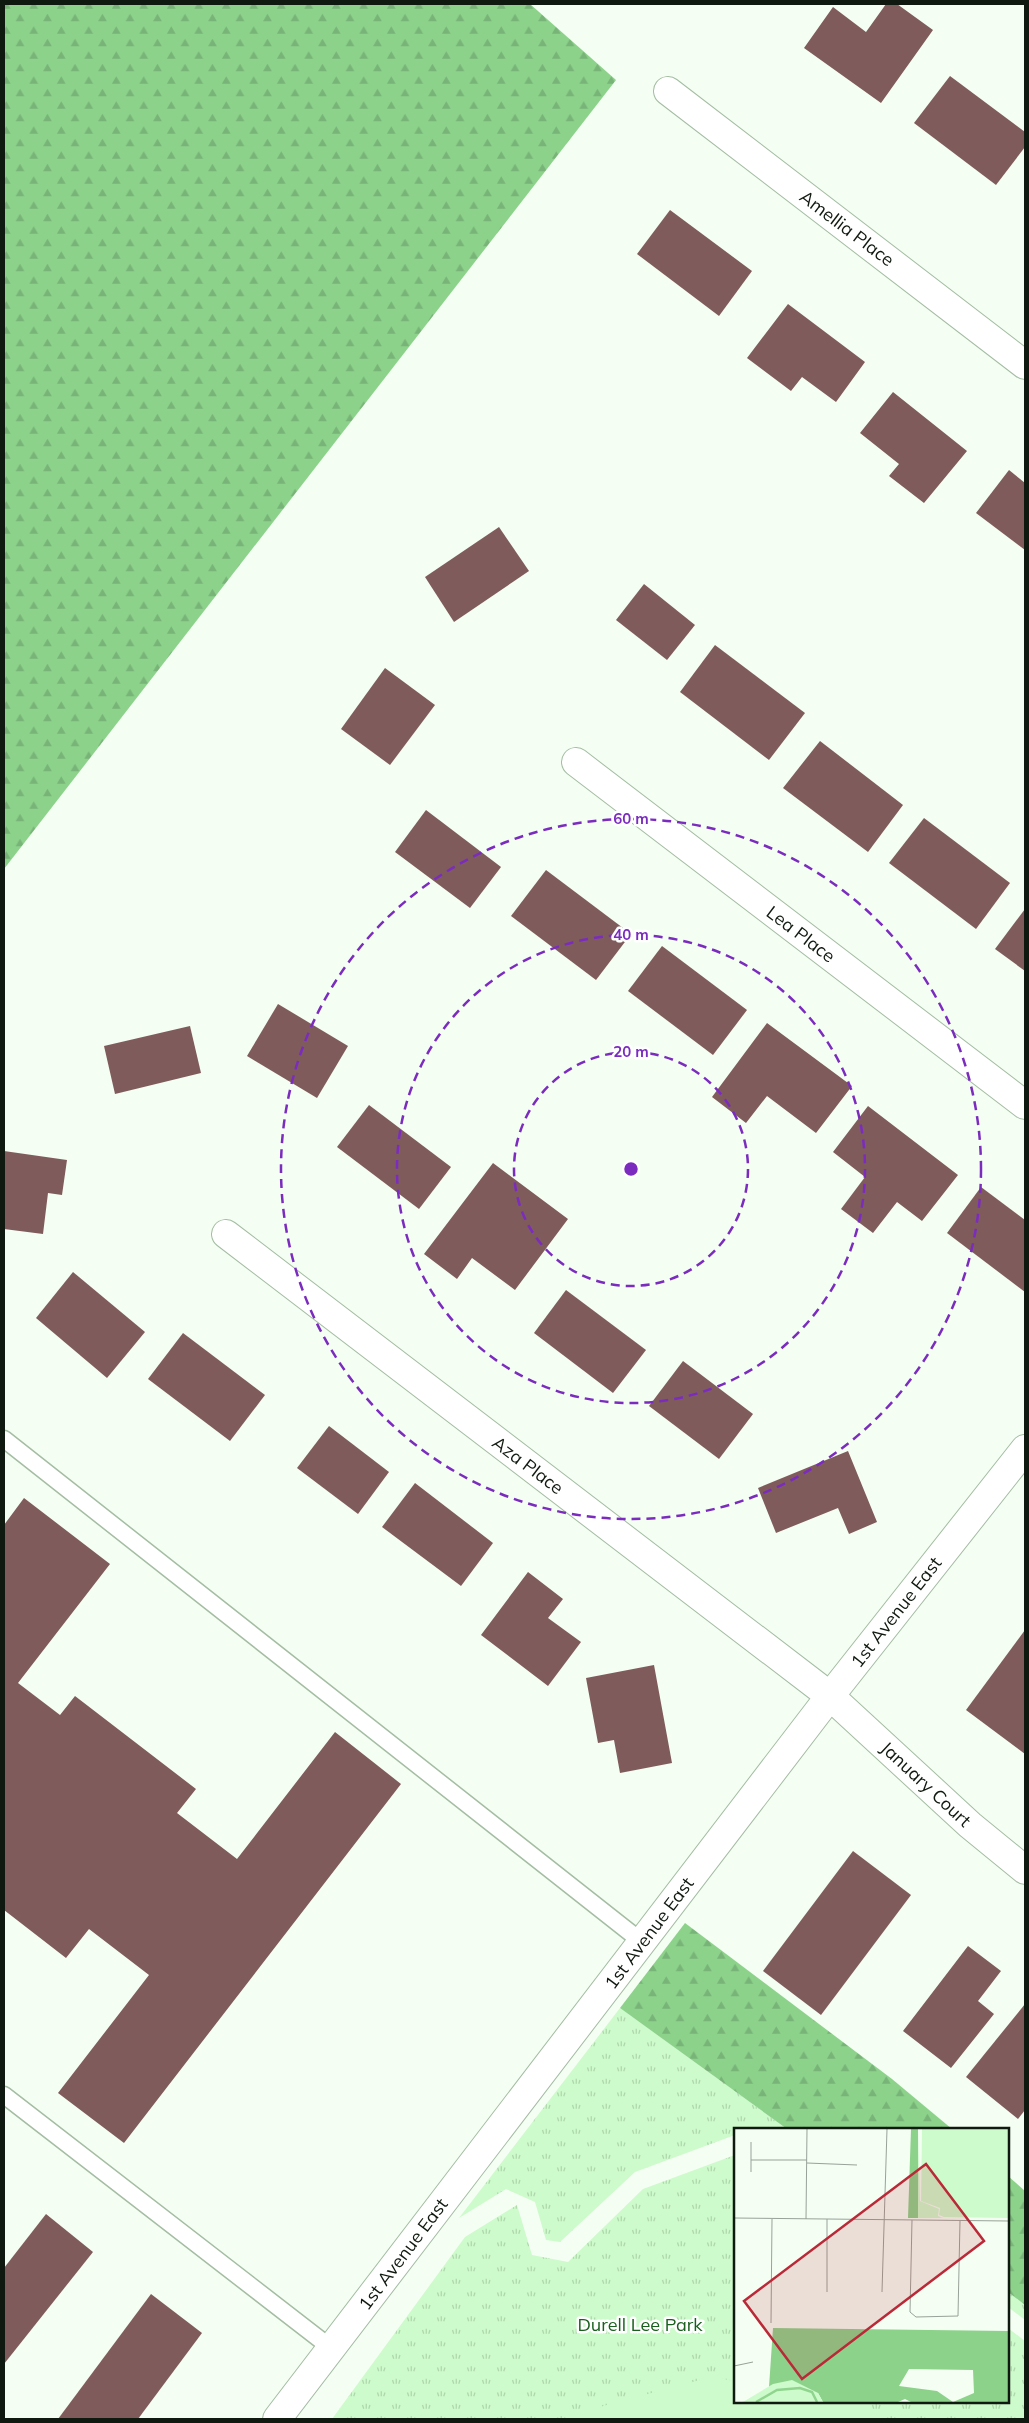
<svg xmlns="http://www.w3.org/2000/svg" width="1029" height="2423" viewBox="0 0 1029 2423" font-family="Mulish,sans-serif">
<style>
.grass{fill:url(#grass-tufts)}
.forest{fill:url(#forest-firs)}
.pitch{fill:#cdfbcb}
.building{fill:#7f5c5b}
.lines{fill:none;stroke-linecap:round;stroke-linejoin:round}
.lane-casing{stroke:#a4bda3;stroke-width:19}
.street-casing{stroke:#a4bda3;stroke-width:30}
.lane{stroke:#fff;stroke-width:16}
.street{stroke:#fff;stroke-width:28}
.ring{fill:none;stroke:#7b2cbf;stroke-width:2.5;stroke-dasharray:9 6}
.labels{text-anchor:middle;dominant-baseline:central;stroke-width:5;stroke-linejoin:round;paint-order:stroke}
.street-label{font-size:18px;fill:#10190f;stroke:#fff}
.park-label{font-size:18px;fill:#19601e;stroke:#fff}
.inset-river{fill:none;stroke:#8fd58e;stroke-width:2.5}
.inset-road{fill:none;stroke:#99a298;stroke-width:1}
.view{fill:#ba2937;fill-opacity:0.15;stroke:#ba2937;stroke-width:2.5}
.inset-edge{fill:none;stroke:#10190f;stroke-width:2.5}
.centre{fill:#7b2cbf;stroke:#fff;stroke-width:2.5}
.ring-label{font-size:15px;text-anchor:middle;font-weight:bold;fill:#7b2cbf;stroke:#fff;stroke-width:5;stroke-linejoin:round;paint-order:stroke}
</style>
<defs>
<pattern id="grass-tufts" width="24" height="20" patternUnits="userSpaceOnUse" patternTransform="scale(1.25)"><rect width="24" height="20" fill="#cdfbcb"/><path d="M3 7l-1-3M5 7V3M7 7l1-3M15 17l-1-3M17 17v-4M19 17l1-3" fill="none" stroke="#afd7ad"/></pattern>
<pattern id="forest-firs" width="22" height="20" patternUnits="userSpaceOnUse" patternTransform="scale(1.25)"><rect width="22" height="20" fill="#8cd28b"/><path d="M5 1l3.5 6h-7zM16 11l3.5 6h-7z" fill="#78b477"/></pattern>
</defs>
<rect width="100%" height="100%" fill="#f4fef3"/>
<g class="grass">
<path d="M620,2008L787,2129H735V2135L635,2172L560,2242L546,2240L535,2202L506,2189L459,2218Z"/>
<path d="M735,2155V2402H1008V2328L1025,2341V2419H332L465,2237L517,2205L532,2255L568,2262L643,2189Z"/>
<path d="M1008,2292L1025,2305V2320L1008,2307Z"/>
</g>
<g class="forest">
<path d="M4,4H530L616,80L4,869Z"/>
<path d="M685,1923L892,2079L952,2129H787L620,2008Z"/>
<path d="M1008,2176L1025,2191V2305L1008,2292Z"/>
</g>
<path class="pitch" d="M711,2377L735,2381V2402H847L890,2419H583L603,2406Z"/>
<g class="building">
<path d="M886,4H897L933,30L881,103L804,48L833,7L866,32Z"/>
<path d="M950,76L1025,132V147L996,185L914,123Z"/>
<path d="M670,210L752,271L719,316L637,254Z"/>
<path d="M788,304L865,362L836,402L802,377L791,391L747,358Z"/>
<path d="M893,392L967,451L924,503L889,476L899,464L860,433Z"/>
<path d="M1009,470L1025,483V550L976,513Z"/>
<path d="M499,527L529,571L454,622L425,577Z"/>
<path d="M644,584L695,625L667,660L616,620Z"/>
<path d="M715,645L805,713L769,760L680,692Z"/>
<path d="M385,668L435,705L390,765L341,729Z"/>
<path d="M820,741L903,805L868,852L783,788Z"/>
<path d="M426,810L501,867L470,908L395,852Z"/>
<path d="M924,818L1010,883L976,929L889,863Z"/>
<path d="M546,870L631,934L596,980L511,916Z"/>
<path d="M1025,909V971L995,949Z"/>
<path d="M662,946L747,1010L713,1055L628,991Z"/>
<path d="M278,1004L348,1046L317,1098L247,1056Z"/>
<path d="M767,1023L852,1086L816,1133L767,1096L746,1123L712,1097Z"/>
<path d="M190,1026L201,1073L115,1094L104,1046Z"/>
<path d="M369,1105L451,1167L419,1209L337,1147Z"/>
<path d="M868,1106L958,1175L922,1221L897,1202L873,1233L841,1209L865,1177L833,1152Z"/>
<path d="M4,1151L67,1160L62,1195L48,1193L43,1234L4,1229Z"/>
<path d="M493,1163L568,1219L515,1290L472,1258L457,1279L424,1254Z"/>
<path d="M981,1187L1025,1220V1292L947,1233Z"/>
<path d="M73,1272L145,1332L107,1378L36,1318Z"/>
<path d="M566,1290L646,1350L613,1393L534,1333Z"/>
<path d="M183,1333L265,1395L230,1441L148,1379Z"/>
<path d="M683,1361L753,1414L719,1459L649,1406Z"/>
<path d="M329,1426L389,1472L358,1514L297,1468Z"/>
<path d="M848,1451L877,1522L849,1534L838,1508L776,1533L758,1488Z"/>
<path d="M415,1483L493,1543L461,1586L382,1527Z"/>
<path d="M24,1498L110,1564L18,1683L60,1715L75,1696L196,1789L177,1813L237,1859L335,1732L401,1784L124,2143L58,2093L149,1975L89,1929L66,1958L4,1910V1525Z"/>
<path d="M528,1572L563,1599L548,1618L581,1642L548,1686L481,1635Z"/>
<path d="M1025,1630V1754L966,1710Z"/>
<path d="M654,1665L672,1763L620,1773L614,1740L598,1743L586,1678Z"/>
<path d="M853,1851L911,1895L821,2015L763,1971Z"/>
<path d="M968,1946L1001,1971L978,2001L994,2014L951,2068L903,2031Z"/>
<path d="M1025,2004V2110L1018,2119L966,2077Z"/>
<path d="M46,2214L93,2252L4,2364V2268Z"/>
<path d="M151,2294L202,2333L138,2419H58Z"/>
</g>
<g class="lines">
<defs>
<g id="lane">
<path d="M4,1439L642,1942"/>
<path d="M4,2095L331,2348"/>
</g>
<g id="street">
<path d="M668,91L1025,365"/>
<path d="M576,762L1025,1105"/>
<path d="M226,1234L830,1696L970,1825L1025,1870"/>
<path d="M277,2419L830,1696L1025,1449"/>
</g>
</defs>
<use href="#lane" class="lane-casing"/>
<use href="#street" class="street-casing"/>
<use href="#lane" class="lane"/>
<use href="#street" class="street"/>
</g>
<g class="ring">
<circle cx="631" cy="1169" r="117"/>
<circle cx="631" cy="1169" r="234"/>
<circle cx="631" cy="1169" r="350"/>
</g>
<g class="labels">
<g class="street-label">
<text transform="translate(847 228) rotate(37)">Amellia Place</text>
<text transform="translate(801 934) rotate(37)">Lea Place</text>
<text transform="translate(528 1465) rotate(37)">Aza Place</text>
<text transform="translate(896 1612) rotate(-52)">1st Avenue East</text>
<text transform="translate(926 1784) rotate(43)">January Court</text>
<text transform="translate(649 1933) rotate(-53)">1st Avenue East</text>
<text transform="translate(403 2254) rotate(-53)">1st Avenue East</text>
</g>
<g class="park-label">
<text x="640" y="2324">Durell Lee Park</text>
</g>
</g>
<g transform="translate(734 2128)">
<rect width="275" height="275" fill="#f4fef3"/>
<path d="M184,1L186,73L205,81L204,88L209,90H184ZM188,1H275V90L210,89L205,87L206,80L187,73Z" fill="#cdfbcb"/>
<path d="M177,1H184V90H174ZM39,200L275,203V274H177L171,271L164,274H89L84,265L35,259ZM175,241L239,242L240,265L219,274L203,263L165,258Z" fill="#8cd28b" fill-rule="evenodd"/>
<path d="M58,252L84,265L89,274H9L39,256Z" fill="#cdfbcb"/>
<path d="M200,1H233V30H189ZM243,1H263L274,14L275,28L243,27ZM199,38L233,40L231,73L215,69L207,62Z" fill="#cdfbcb"/>
<path class="inset-river" d="M22,274L43,262L66,260L78,264L83,274"/>
<path class="inset-road" d="M17,32H73M73,35L123,37M17,44V14M0,90L275,93M72,91L73,1M178,92L176,184L182,189L224,188L226,93M93,164V91M148,164L153,1M37,195L38,91M0,238L19,234"/>
<path class="view" d="M192,36L250,113L68,251L10,173Z"/>
<rect width="275" height="275" class="inset-edge"/>
</g>
<circle cx="631" cy="1169" r="8" class="centre"/>
<g class="ring-label">
<text x="631" y="824">60 m</text>
<text x="631" y="940">40 m</text>
<text x="631" y="1057">20 m</text>
</g>
<rect width="1029" height="2423" fill="none" stroke="#10190f" stroke-width="10"/>
</svg>
